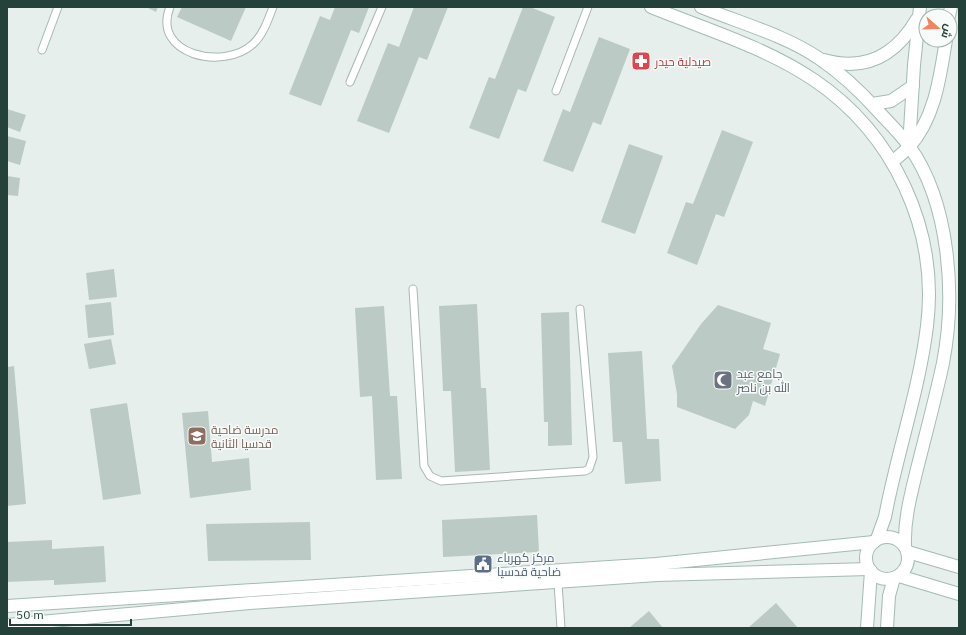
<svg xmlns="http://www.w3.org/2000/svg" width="966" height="635" viewBox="0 0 966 635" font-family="'IBM Plex Sans',Cairo,sans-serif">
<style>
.building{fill:#bbcac4}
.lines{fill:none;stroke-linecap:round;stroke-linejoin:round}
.lane-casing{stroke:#a8b8b2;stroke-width:9}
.secondary-casing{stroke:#a4bbb3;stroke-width:14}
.lane{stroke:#fff;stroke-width:7}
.secondary{stroke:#fff;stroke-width:12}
.labels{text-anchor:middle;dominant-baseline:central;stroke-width:3;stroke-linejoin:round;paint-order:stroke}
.health-label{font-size:12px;fill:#be3a42;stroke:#f7fbf9;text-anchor:start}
.worship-label{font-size:12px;fill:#5b616d;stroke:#f7fbf9;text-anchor:start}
.education-label{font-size:12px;fill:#785e54;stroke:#f7fbf9;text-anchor:start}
.service-label{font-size:12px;fill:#4e5e75;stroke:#f7fbf9;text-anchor:start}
</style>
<rect width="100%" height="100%" fill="#e6efeb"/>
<g class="building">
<path d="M146,7H158L156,12Z"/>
<path d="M182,7H246L231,41L177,17Z"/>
<path d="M335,7H369L359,33L351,30L321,106L289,94L320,16L330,20Z"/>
<path d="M414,7H448L427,60L419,57L389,133L357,121L388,43L399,47Z"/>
<path d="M523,7H530L555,17L526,92L518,89L499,139L469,128L489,77L495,79Z"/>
<path d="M599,37L630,49L601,125L593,122L573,172L543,161L563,109L570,112Z"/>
<path d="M7,109L26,115L20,132L7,127Z"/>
<path d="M722,130L753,142L724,217L716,214L697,265L667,253L686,202L693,204Z"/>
<path d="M7,136L26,141L20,165L7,161Z"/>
<path d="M629,144L663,156L635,234L601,222Z"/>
<path d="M7,176L20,178L18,196L7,195Z"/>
<path d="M114,269L117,297L89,300L86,273Z"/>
<path d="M111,302L114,335L88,338L85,305Z"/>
<path d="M477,304L481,388H486L490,470L455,472L451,391H443L439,306Z"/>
<path d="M718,305L771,323L763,349L780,354L765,406L753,401L749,415L735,429L677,407V394L672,366L701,324Z"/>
<path d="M384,306L390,396H397L402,479L376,480L372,396L360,397L355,308Z"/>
<path d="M569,312L572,445L548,446V422H544L541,313Z"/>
<path d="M111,339L116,364L89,369L84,344Z"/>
<path d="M642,351L647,439H659L661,481L625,484L622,442H613L608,353Z"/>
<path d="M14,366L26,504L7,506V367Z"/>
<path d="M127,403L141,494L103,500L90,409Z"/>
<path d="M208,411L212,462L249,458L251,490L190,498L182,413Z"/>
<path d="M537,515L539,552L443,557L442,520Z"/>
<path d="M310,522L311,560L208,561L206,524Z"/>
<path d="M52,540V549L104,546L106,582L54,585V580L7,582V542Z"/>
<path d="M776,603L798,628H748Z"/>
<path d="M649,611L663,628H629Z"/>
</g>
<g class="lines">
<defs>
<g id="lane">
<path d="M170,7C151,55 224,71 253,44C263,35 268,20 273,7"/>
<path d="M42,50L58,7"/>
<path d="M350,82L382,7"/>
<path d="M556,91L588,7"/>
<path d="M413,289L424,466L430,476L441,481L585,471L589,469L593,457L580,309"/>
<path d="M558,583L561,628"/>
</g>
<g id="secondary">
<path d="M651,7C705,29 765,47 814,80C894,134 939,230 927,326C919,391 897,453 885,517L877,539"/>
<path d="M701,7C740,23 785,35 820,59C842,74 860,91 878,111C888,122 900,133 909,146C950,203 956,296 943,363C935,400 925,437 916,473C910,498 904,521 905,546"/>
<path d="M949,16L951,7"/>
<path d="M824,60C866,72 896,55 917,19"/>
<path d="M872,104L891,101L913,86"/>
<path d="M909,147L914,65L920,7"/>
<path d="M893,161C898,157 904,152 909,147C935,118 940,77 946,40"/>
<circle cx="887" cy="558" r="21"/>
<path d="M908,552L959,567"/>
<path d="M899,576L959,594"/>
<path d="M7,606L656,564L874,542"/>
<path d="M7,625L250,603L657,575L869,569"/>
<path d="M867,628L871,571"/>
<path d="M887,628L889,596L894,578"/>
</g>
</defs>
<use href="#lane" class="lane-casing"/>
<use href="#secondary" class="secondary-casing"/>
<use href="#lane" class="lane"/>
<use href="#secondary" class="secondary"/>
</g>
<defs>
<symbol id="pharmacy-square" viewBox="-11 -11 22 22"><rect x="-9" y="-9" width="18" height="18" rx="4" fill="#e0444e" stroke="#f7fbf9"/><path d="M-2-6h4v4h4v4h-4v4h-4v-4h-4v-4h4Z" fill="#fff"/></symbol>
<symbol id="mosque-square" viewBox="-11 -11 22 22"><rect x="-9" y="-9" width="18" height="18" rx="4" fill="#6b7280" stroke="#f7fbf9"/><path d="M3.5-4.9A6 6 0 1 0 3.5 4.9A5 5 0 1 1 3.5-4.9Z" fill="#fff"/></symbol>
<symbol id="school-square" viewBox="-11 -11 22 22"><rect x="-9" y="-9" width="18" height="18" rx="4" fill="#8d6e63" stroke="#f7fbf9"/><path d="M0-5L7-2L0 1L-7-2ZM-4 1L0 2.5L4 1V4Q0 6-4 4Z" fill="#fff"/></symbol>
<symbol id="civic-square" viewBox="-11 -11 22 22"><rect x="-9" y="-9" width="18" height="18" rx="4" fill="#5c6f8a" stroke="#f7fbf9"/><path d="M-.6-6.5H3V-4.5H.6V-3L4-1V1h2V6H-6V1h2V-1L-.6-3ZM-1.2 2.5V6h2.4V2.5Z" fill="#fff"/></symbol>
</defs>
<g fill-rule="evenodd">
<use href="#pharmacy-square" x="630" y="50" width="22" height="22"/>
<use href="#mosque-square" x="712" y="369" width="22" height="22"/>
<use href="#school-square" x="186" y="425" width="22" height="22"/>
<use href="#civic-square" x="472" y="553" width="22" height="22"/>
</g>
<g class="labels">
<g class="health-label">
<text x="655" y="61">صيدلية حيدر</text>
</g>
<g class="worship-label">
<text x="737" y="373">جامع عبد<tspan x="737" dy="14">الله بن ناصر</tspan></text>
</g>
<g class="education-label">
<text x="211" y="429">مدرسة ضاحية<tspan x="211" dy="14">قدسيا الثانية</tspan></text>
</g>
<g class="service-label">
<text x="497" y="557">مركز كهرباء<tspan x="497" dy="14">ضاحية قدسيا</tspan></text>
</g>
</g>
<rect width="966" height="635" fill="none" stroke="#24423a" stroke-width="16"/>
<g transform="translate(938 28) rotate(110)"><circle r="19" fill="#f7fbf9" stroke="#a3b1ad"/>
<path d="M0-3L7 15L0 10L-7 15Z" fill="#f4845f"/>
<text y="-6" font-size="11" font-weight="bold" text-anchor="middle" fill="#24423a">ش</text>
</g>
<path d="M10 619v6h121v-6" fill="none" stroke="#24423a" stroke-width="2"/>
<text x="16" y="619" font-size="12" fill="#24423a" stroke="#f7fbf9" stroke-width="3" paint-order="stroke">50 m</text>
</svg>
